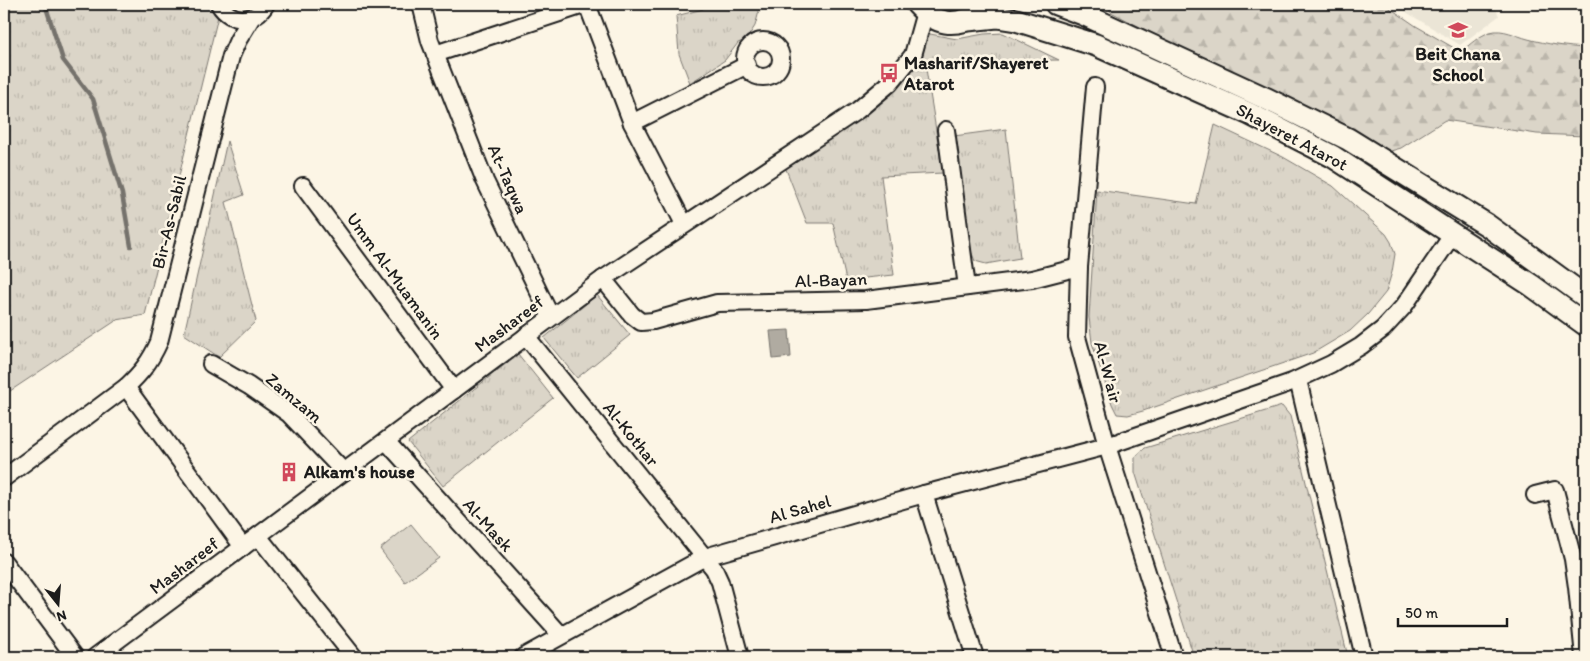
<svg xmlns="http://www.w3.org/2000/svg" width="1590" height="661" viewBox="0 0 1590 661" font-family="Itim,sans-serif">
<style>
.built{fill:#ebe5d6}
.grass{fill:url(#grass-tufts);stroke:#7c7872}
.forest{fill:url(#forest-firs);stroke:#7c7872}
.garden{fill:#dbd5c8;stroke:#7c7872}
.water{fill:#b0aba1;stroke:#75726c}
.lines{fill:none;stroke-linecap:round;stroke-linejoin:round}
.stream{stroke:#75726c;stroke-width:4.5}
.minor-casing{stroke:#1c1c1c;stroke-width:20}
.major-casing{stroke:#1c1c1c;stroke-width:25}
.minor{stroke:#fcf5e5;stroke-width:16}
.major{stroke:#fcf5e5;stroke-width:21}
.labels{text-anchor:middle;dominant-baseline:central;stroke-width:5;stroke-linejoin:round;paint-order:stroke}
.poi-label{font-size:18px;font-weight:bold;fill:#1c1c1c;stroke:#fcf5e5;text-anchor:start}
.street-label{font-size:18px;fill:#1c1c1c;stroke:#fcf5e5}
</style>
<defs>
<pattern id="grass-tufts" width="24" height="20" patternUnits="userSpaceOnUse" patternTransform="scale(1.25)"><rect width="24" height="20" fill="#dbd5c8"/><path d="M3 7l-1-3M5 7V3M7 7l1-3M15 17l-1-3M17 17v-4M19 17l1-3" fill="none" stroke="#bbb6ab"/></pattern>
<pattern id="forest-firs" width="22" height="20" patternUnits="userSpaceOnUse" patternTransform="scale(1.25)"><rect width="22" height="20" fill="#dbd5c8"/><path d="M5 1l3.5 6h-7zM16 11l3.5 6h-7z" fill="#bbb6ab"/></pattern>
</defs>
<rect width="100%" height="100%" fill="#fcf5e5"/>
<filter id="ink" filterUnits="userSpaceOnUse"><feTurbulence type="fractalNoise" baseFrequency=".02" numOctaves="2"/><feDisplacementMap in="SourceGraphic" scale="10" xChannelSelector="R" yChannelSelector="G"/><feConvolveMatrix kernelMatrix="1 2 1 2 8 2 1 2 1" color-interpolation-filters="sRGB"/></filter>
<g filter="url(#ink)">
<path class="built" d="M1393,4H1494L1499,16L1460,45Z"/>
<g class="grass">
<path d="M4,4H221L145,315L117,320L4,395Z"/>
<path d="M702,4H761L755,26L746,40L738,43L725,60L690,83L679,54L676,16L703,9Z"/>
<path d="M1003,33L1059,60L998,61L926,69L943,173L881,176L894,275L846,280L833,223H807L784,164L898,81L930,34L957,39L984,34Z"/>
<path d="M1215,125L1283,157L1333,186L1386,234L1391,242L1395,254L1392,272L1386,292L1368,314L1350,331L1313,353L1143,411L1128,415L1117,414L1112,404L1092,343L1089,317L1097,190L1196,204Z"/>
<path d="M1006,129L1020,258L986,264L975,261L971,251L954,136Z"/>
<path d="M227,141L244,195L226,202L256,321L219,357L184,334Z"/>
<path d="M597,295L630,335L577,378L544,338Z"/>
<path d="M518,354L553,398L443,486L408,442Z"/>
<path d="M1282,406L1290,416L1348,657H1194L1135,472V457L1145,448Z"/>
</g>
<path class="forest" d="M1107,4H1384L1416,26L1461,52C1470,44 1479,36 1490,32C1503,28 1516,36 1528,39C1547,44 1567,47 1586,48V136L1537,134L1445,120L1401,148L1384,153L1111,12Z"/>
<path class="garden" d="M411,524L439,558L405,582L380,549Z"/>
<path class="water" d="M789,330L791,357L773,359L770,331Z"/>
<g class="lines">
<path class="stream" d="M45,4L63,60L93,99L122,194L131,246"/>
<defs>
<g id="minor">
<path d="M219,4C231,24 255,23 266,4"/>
<path d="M421,4L430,41L485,181L551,317"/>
<circle cx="763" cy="59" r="18"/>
<path d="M435,54L587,4L632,123L684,224"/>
<path d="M1095,87L1079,267L1077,337L1107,446L1174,657"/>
<path d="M632,123L747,65"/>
<path d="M946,130L967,287"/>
<path d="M303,186L454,390"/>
<path d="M603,279L632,315L641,322L653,321L717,303L866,300L1032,279L1079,267"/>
<path d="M526,336L714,569L720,582L740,657"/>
<path d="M211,364L249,386L289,414L344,472"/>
<path d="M1298,380L1364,657"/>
<path d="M126,387L243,547"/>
<path d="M386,441L561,635"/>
<path d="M4,478L126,387C141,373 150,362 159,342L231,56L238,40L252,17"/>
<path d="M924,494L975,657"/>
<path d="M1535,495L1555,490L1573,559L1577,587L1584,657"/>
<path d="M258,536L354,657"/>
<path d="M4,562L75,657"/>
<path d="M95,657L603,279L858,110L890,83L913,55L925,12"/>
<path d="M523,657L705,557L924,494L1107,446L1292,382L1331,364L1361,346L1383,329L1404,306L1453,234"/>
</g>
<g id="major">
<path d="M917,4C936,25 954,28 979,14"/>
<path d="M1056,4L1083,14L1265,98L1348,139L1487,225L1586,297"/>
<path d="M968,20L997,17L1016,20L1096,45L1250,114L1332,156L1531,285L1586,325"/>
</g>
</defs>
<use href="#minor" class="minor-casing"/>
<use href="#major" class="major-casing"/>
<use href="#minor" class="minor"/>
<use href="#major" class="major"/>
</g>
</g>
<defs>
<symbol id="school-bare" viewBox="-9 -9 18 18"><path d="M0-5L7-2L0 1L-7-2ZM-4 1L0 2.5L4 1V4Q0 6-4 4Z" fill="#d1495b" stroke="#fcf5e5" stroke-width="2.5" paint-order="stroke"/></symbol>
<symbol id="bus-bare" viewBox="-9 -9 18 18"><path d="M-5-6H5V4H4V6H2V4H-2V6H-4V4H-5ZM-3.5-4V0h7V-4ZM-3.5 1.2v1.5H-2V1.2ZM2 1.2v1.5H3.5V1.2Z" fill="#d1495b" stroke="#fcf5e5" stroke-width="2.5" paint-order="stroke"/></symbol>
<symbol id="building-bare" viewBox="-9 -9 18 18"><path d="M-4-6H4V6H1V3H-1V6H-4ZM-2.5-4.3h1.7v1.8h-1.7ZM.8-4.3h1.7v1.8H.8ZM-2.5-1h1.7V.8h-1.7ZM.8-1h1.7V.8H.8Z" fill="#d1495b" stroke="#fcf5e5" stroke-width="2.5" paint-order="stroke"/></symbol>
</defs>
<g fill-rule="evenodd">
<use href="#school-bare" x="1444" y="16" width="28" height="28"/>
<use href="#bus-bare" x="875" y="59" width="28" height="28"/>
<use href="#building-bare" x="275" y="458" width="28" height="28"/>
</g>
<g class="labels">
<g class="poi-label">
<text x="1458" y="54" text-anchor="middle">Beit Chana<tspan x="1458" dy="21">School</tspan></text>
<text x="904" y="63">Masharif/Shayeret<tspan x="904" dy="21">Atarot</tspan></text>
<text x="304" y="472">Alkam's house</text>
</g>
<g class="street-label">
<text transform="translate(1292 137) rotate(28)">Shayeret Atarot</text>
<text transform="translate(508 179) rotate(66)">At-Taqwa</text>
<text transform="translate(169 222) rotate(-76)">Bir-As-Sabil</text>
<text transform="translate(395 276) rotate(54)">Umm Al-Muamanin</text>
<text transform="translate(831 280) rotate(-2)">Al-Bayan</text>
<text transform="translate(509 324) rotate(-37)">Mashareef</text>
<text transform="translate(1108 372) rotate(75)">Al-W'air</text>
<text transform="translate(294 398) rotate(40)">Zamzam</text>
<text transform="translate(631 434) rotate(51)">Al-Kothar</text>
<text transform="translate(800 509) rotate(-16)">Al Sahel</text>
<text transform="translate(488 525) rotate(48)">Al-Mask</text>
<text transform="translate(184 566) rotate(-37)">Mashareef</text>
</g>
</g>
<rect width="1590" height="661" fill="none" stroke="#fcf5e5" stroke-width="20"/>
<rect x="10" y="10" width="1570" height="641" fill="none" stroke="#1c1c1c" stroke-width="2" filter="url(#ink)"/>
<g transform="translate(58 604) rotate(163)" stroke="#fcf5e5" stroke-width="4" paint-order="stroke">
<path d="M0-4L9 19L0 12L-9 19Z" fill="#1c1c1c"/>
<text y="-8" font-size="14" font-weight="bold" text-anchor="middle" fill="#1c1c1c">N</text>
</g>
<path d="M1398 618v8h109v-8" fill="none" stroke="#1c1c1c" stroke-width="2.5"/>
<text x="1405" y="618" font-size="15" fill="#1c1c1c" stroke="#fcf5e5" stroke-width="4" paint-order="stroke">50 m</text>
</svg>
